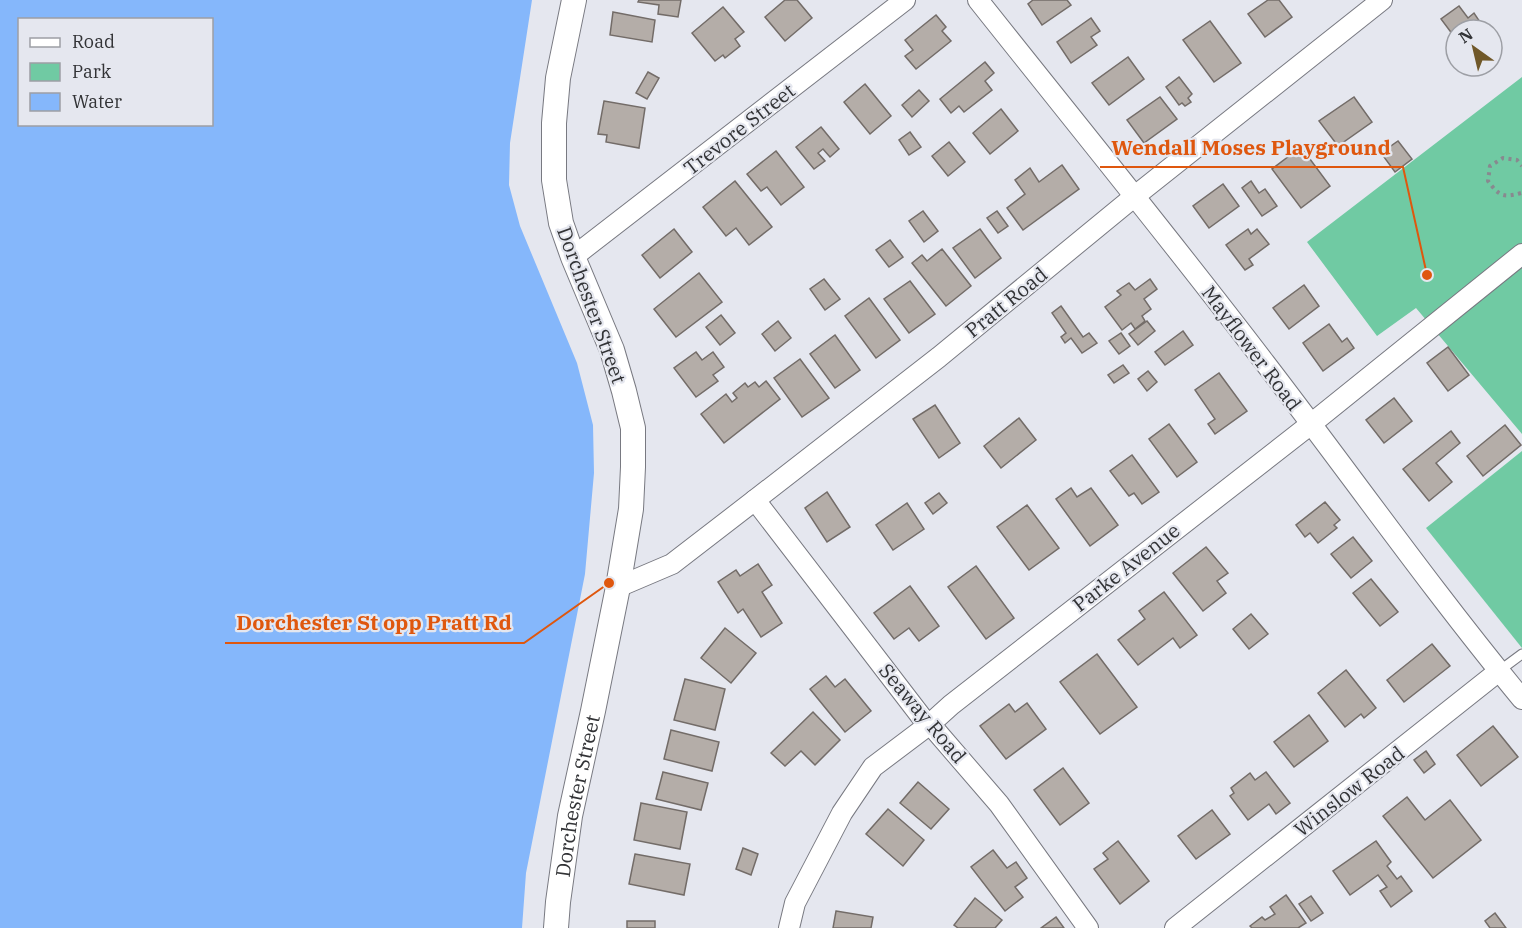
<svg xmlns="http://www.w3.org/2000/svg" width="1522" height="928" viewBox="0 0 1522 928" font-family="'IBM Plex Serif',serif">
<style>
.green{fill:#70caa3}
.water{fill:#85b7fb;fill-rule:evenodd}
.building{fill:#b4ada8;stroke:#736c68;stroke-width:1.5}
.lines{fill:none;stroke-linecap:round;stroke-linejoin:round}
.service-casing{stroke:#787981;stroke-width:11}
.minor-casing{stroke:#787981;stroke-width:22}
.tertiary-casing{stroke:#787981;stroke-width:26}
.path{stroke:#88898f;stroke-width:4;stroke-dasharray:3 4.5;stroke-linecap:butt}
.service{stroke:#fff;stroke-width:9}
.minor{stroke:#fff;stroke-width:20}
.tertiary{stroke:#fff;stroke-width:24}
.labels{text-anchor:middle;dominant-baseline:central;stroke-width:4.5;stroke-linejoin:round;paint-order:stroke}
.street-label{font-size:20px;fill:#323336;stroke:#e5e7ef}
.leader{fill:none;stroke:#df570e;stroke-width:2}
.callout-dot{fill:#df570e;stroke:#e5e7ef;stroke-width:2}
.callout-label{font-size:21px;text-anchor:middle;font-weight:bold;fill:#df570e;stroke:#e5e7ef;stroke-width:4.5;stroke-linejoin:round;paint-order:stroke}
</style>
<rect width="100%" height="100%" fill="#e5e7ef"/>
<g class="green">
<path d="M1522,77V434L1416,308L1377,336L1307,242Z"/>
<path d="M1522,451V648L1426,528Z"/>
</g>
<path class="water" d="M0,0H532L510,143L509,185L520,226L577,363L593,425L594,473L585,574L526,873L522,928H0ZM20,20H212V124H20Z"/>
<g class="building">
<path d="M639,0H681L678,17L658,14L659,5L638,2Z"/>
<path d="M785,0H797L812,18L785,41L765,17Z"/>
<path d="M1033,0H1067L1071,5L1042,25L1028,4Z"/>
<path d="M1268,0H1279L1292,17L1265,37L1248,14Z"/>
<path d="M1459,6L1468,18L1474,13L1484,28L1481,30H1456V39L1441,19Z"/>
<path d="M723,7L744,32L735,39L740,46L725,58L723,55L715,61L692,33Z"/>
<path d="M613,12L655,20L652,42L610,35Z"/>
<path d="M936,15L946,27L942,31L951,41L916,69L905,56L913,50L905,40Z"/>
<path d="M1091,18L1100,31L1091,37L1097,45L1071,63L1057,42Z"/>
<path d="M1210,21L1241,63L1214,82L1183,40Z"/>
<path d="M1128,57L1144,79L1109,105L1092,83Z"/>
<path d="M985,62L994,73L985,81L992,90L964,112L959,106L951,113L940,99Z"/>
<path d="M648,72L659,78L647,99L636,93Z"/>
<path d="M1179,77L1192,94L1188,98L1191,102L1185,106L1182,103L1179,105L1166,87Z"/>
<path d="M865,84L891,116L870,134L844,102Z"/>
<path d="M919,90L929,101L912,117L902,105Z"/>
<path d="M1160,97L1177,119L1144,143L1127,120Z"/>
<path d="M1354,97L1372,122L1338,146L1319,121Z"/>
<path d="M604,101L645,108L639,148L606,142L607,135L598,134Z"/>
<path d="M1001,109L1018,131L990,154L973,133Z"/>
<path d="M821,127L839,149L830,157L823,149L818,153L825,161L814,169L796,147Z"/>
<path d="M910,132L921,147L909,155L899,140Z"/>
<path d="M1398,141L1412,159L1395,172L1381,153Z"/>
<path d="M949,142L965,162L948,176L932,156Z"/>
<path d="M1301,147L1330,186L1301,208L1272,169Z"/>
<path d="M776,151L804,187L781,205L767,187L761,191L747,174Z"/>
<path d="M1062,165L1079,189L1023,230L1007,208L1025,194L1015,180L1030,168L1039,182Z"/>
<path d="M735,181L772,227L749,245L736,228L726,236L703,207Z"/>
<path d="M1251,181L1259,193L1265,189L1277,206L1262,216L1242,188Z"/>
<path d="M1223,184L1239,206L1209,228L1193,206Z"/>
<path d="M923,211L938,231L924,242L909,221Z"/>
<path d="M997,211L1008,226L998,233L987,218Z"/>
<path d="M674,229L692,252L660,278L642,255Z"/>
<path d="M980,229L1001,258L975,278L953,248Z"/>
<path d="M1248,229L1251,234L1257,229L1269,244L1249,259L1253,265L1245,270L1226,245Z"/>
<path d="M890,240L903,257L889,267L876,250Z"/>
<path d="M942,249L971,286L946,306L912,263L922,255L927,261Z"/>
<path d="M699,273L722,302L676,337L654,309Z"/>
<path d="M824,279L840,299L825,310L810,289Z"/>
<path d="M1150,279L1157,289L1144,299L1151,309L1142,316L1145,321L1135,329L1131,323L1122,330L1105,307L1121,295L1117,291L1129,283L1135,290Z"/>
<path d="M910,281L935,314L909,333L884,299Z"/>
<path d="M1304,285L1319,306L1289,329L1273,308Z"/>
<path d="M869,298L900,340L876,358L845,316Z"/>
<path d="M1061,306L1083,337L1089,333L1097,343L1082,353L1071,338L1065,343L1061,337L1066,333L1052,313Z"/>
<path d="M721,315L735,333L720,345L706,327Z"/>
<path d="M778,321L791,338L775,351L762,334Z"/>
<path d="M1147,321L1155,331L1138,345L1129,334Z"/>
<path d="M1329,324L1342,342L1347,338L1354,348L1323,371L1303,343Z"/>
<path d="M1183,331L1193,345L1165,365L1155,352Z"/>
<path d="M1121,333L1130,346L1119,354L1109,341Z"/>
<path d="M835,335L860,370L835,388L810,354Z"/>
<path d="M1448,347L1469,375L1448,391L1427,363Z"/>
<path d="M696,352L702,360L713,352L724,367L713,375L718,381L696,397L674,368Z"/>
<path d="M800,359L829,398L802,417L774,378Z"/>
<path d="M1123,365L1129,373L1114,383L1108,375Z"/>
<path d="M1148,371L1157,382L1147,391L1138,379Z"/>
<path d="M1219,373L1247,411L1215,434L1208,424L1215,419L1195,390Z"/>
<path d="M766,381L780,399L724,443L701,414L726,394L732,402L737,398L733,393L745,383L748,387L755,382L759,387Z"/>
<path d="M1394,398L1412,421L1384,443L1366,420Z"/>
<path d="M935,405L960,443L939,458L913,419Z"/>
<path d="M1019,418L1036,440L1001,468L984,446Z"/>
<path d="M1169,424L1197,462L1177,477L1149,439Z"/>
<path d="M1505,425L1521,445L1483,476L1467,456Z"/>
<path d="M1451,431L1460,443L1436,463L1452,482L1429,501L1403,469Z"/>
<path d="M1132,455L1159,492L1142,504L1134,493L1129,496L1110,471Z"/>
<path d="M1071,488L1077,497L1091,488L1118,525L1090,546L1056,499Z"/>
<path d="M827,492L850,527L827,542L805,508Z"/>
<path d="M939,493L947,503L933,514L925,503Z"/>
<path d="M1325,502L1340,520L1334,525L1337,528L1318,543L1310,533L1305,537L1296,525Z"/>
<path d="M907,503L924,529L893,550L876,525Z"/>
<path d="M1027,505L1059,548L1029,570L997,527Z"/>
<path d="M1353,537L1372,561L1351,578L1331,554Z"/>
<path d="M1206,547L1228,573L1217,581L1226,593L1203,611L1173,573Z"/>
<path d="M758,564L772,585L762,592L782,623L761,637L743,609L738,613L718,582L736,570L740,576Z"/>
<path d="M976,566L1014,618L986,639L948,587Z"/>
<path d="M1371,579L1398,612L1380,626L1353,593Z"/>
<path d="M910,586L939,626L919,641L909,628L894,639L874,613Z"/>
<path d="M1164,592L1197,635L1180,648L1173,638L1138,665L1118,640L1145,619L1139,611Z"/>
<path d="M1251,614L1268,634L1249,649L1233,629Z"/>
<path d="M725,628L756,653L731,683L701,658Z"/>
<path d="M1432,644L1450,666L1404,702L1387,680Z"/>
<path d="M1097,654L1137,707L1100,734L1060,682Z"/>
<path d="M1346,670L1376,708L1364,718L1361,714L1345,727L1318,693Z"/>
<path d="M826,676L835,687L845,679L871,711L845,732L810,689Z"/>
<path d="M685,679L725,689L715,730L674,720Z"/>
<path d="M1027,703L1046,729L1006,759L980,726L1009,704L1015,712Z"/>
<path d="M813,712L840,740L815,765L801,751L785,766L771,753Z"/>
<path d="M1309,715L1328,741L1294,767L1274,742Z"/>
<path d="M1493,726L1518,757L1481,786L1457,755Z"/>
<path d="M671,730L719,742L712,771L664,759Z"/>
<path d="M1426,751L1435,764L1424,773L1414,760Z"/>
<path d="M1063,768L1089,803L1060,825L1034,790Z"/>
<path d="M663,772L708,783L701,810L656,799Z"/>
<path d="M1266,772L1290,803L1276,814L1269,804L1248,820L1230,796L1234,793L1231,788L1250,773L1255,780Z"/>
<path d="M918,782L949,809L931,829L900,803Z"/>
<path d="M1407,797L1425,820L1450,800L1481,840L1433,878L1383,816Z"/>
<path d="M641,803L687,812L680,849L634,840Z"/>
<path d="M888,809L924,840L903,866L866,834Z"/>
<path d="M1212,810L1230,834L1196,859L1178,836Z"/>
<path d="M1118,841L1149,881L1120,904L1094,869L1108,859L1103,853Z"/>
<path d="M1376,841L1391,862L1387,866L1397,879L1401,876L1412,891L1391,907L1380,891L1387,887L1378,875L1350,895L1333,871Z"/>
<path d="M743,848L758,854L751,875L736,869Z"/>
<path d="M993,850L1007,868L1016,862L1027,878L1015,887L1023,897L1005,911L971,867Z"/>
<path d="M635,854L690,864L684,895L629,884Z"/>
<path d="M1286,895L1306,923L1298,928H1252L1250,926L1262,917L1265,920L1275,914L1270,907Z"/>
<path d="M1311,896L1323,913L1311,921L1299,904Z"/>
<path d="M975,898L1002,920L995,928H958L954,925Z"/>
<path d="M836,911L873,917L871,928H833Z"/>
<path d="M1495,913L1506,928H1490L1485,921Z"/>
<path d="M1056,917L1064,928H1041Z"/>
<rect x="627" y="921" width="28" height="7"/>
</g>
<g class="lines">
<defs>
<path id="service" d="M1499,671L1522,654"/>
<g id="minor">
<path d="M978,0C1074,121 1172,241 1265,363C1351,475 1432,590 1522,699"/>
<path d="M573,257L905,0"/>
<path d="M755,500L923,719L930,724L999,804L1088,928"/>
<path d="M618,587L672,564L755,500L939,357L1135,196L1382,0"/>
<path d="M789,928L795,903L842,813L873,767L930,724L951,705L1311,424L1522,254"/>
<path d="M1175,928L1499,671"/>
</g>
<g id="tertiary">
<path id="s1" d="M556,928L558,902L570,816L593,711L618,587L631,509L633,467V428L624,391L612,350L573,257L561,223L554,180V123L558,78L574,0"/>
</g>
</defs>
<use href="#service" class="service-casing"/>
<use href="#minor" class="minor-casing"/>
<use href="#tertiary" class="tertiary-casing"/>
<path class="path" d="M1521,193C1503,198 1499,196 1488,181L1490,166L1503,158L1517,160L1522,166"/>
<use href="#service" class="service"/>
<use href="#minor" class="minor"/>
<use href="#tertiary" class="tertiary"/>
</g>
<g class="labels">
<g class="street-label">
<text transform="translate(739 129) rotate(-38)">Trevore Street</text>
<text transform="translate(1006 302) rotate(-39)">Pratt Road</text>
<text transform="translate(592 305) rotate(70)">Dorchester Street</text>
<text transform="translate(1252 348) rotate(53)">Mayflower Road</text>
<text transform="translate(1126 567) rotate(-38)">Parke Avenue</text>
<text transform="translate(923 713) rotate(50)">Seaway Road</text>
<text transform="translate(1349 791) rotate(-38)">Winslow Road</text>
<text stroke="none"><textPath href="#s1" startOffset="134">Dorchester Street</textPath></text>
</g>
</g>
<path class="leader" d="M1427 275L1403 167H1100M609 583L524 643H225"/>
<g class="callout-dot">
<circle cx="1427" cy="275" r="6"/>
<circle cx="609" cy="583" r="6"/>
</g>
<g class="callout-label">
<text x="1251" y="155">Wendall Moses Playground</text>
<text x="374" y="630">Dorchester St opp Pratt Rd</text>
</g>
<rect x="18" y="18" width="195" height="108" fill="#e5e7ef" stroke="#9d9fa5" stroke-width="1.5"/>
<rect x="30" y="38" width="30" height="9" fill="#ffffff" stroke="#9d9fa5" stroke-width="1.5"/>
<text x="72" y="48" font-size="18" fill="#323336">Road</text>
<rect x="30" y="63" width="30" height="18" fill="#70caa3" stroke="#9d9fa5" stroke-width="1.5"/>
<text x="72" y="78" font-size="18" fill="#323336">Park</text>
<rect x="30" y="93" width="30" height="18" fill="#85b7fb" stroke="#9d9fa5" stroke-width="1.5"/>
<text x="72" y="108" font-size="18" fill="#323336">Water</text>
<g transform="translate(1474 48) rotate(326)"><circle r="28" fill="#e5e7ef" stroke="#9d9fa5" stroke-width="1.5"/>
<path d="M0-4.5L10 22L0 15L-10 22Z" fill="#705829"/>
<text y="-9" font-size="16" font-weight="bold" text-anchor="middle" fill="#323336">N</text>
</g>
</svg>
